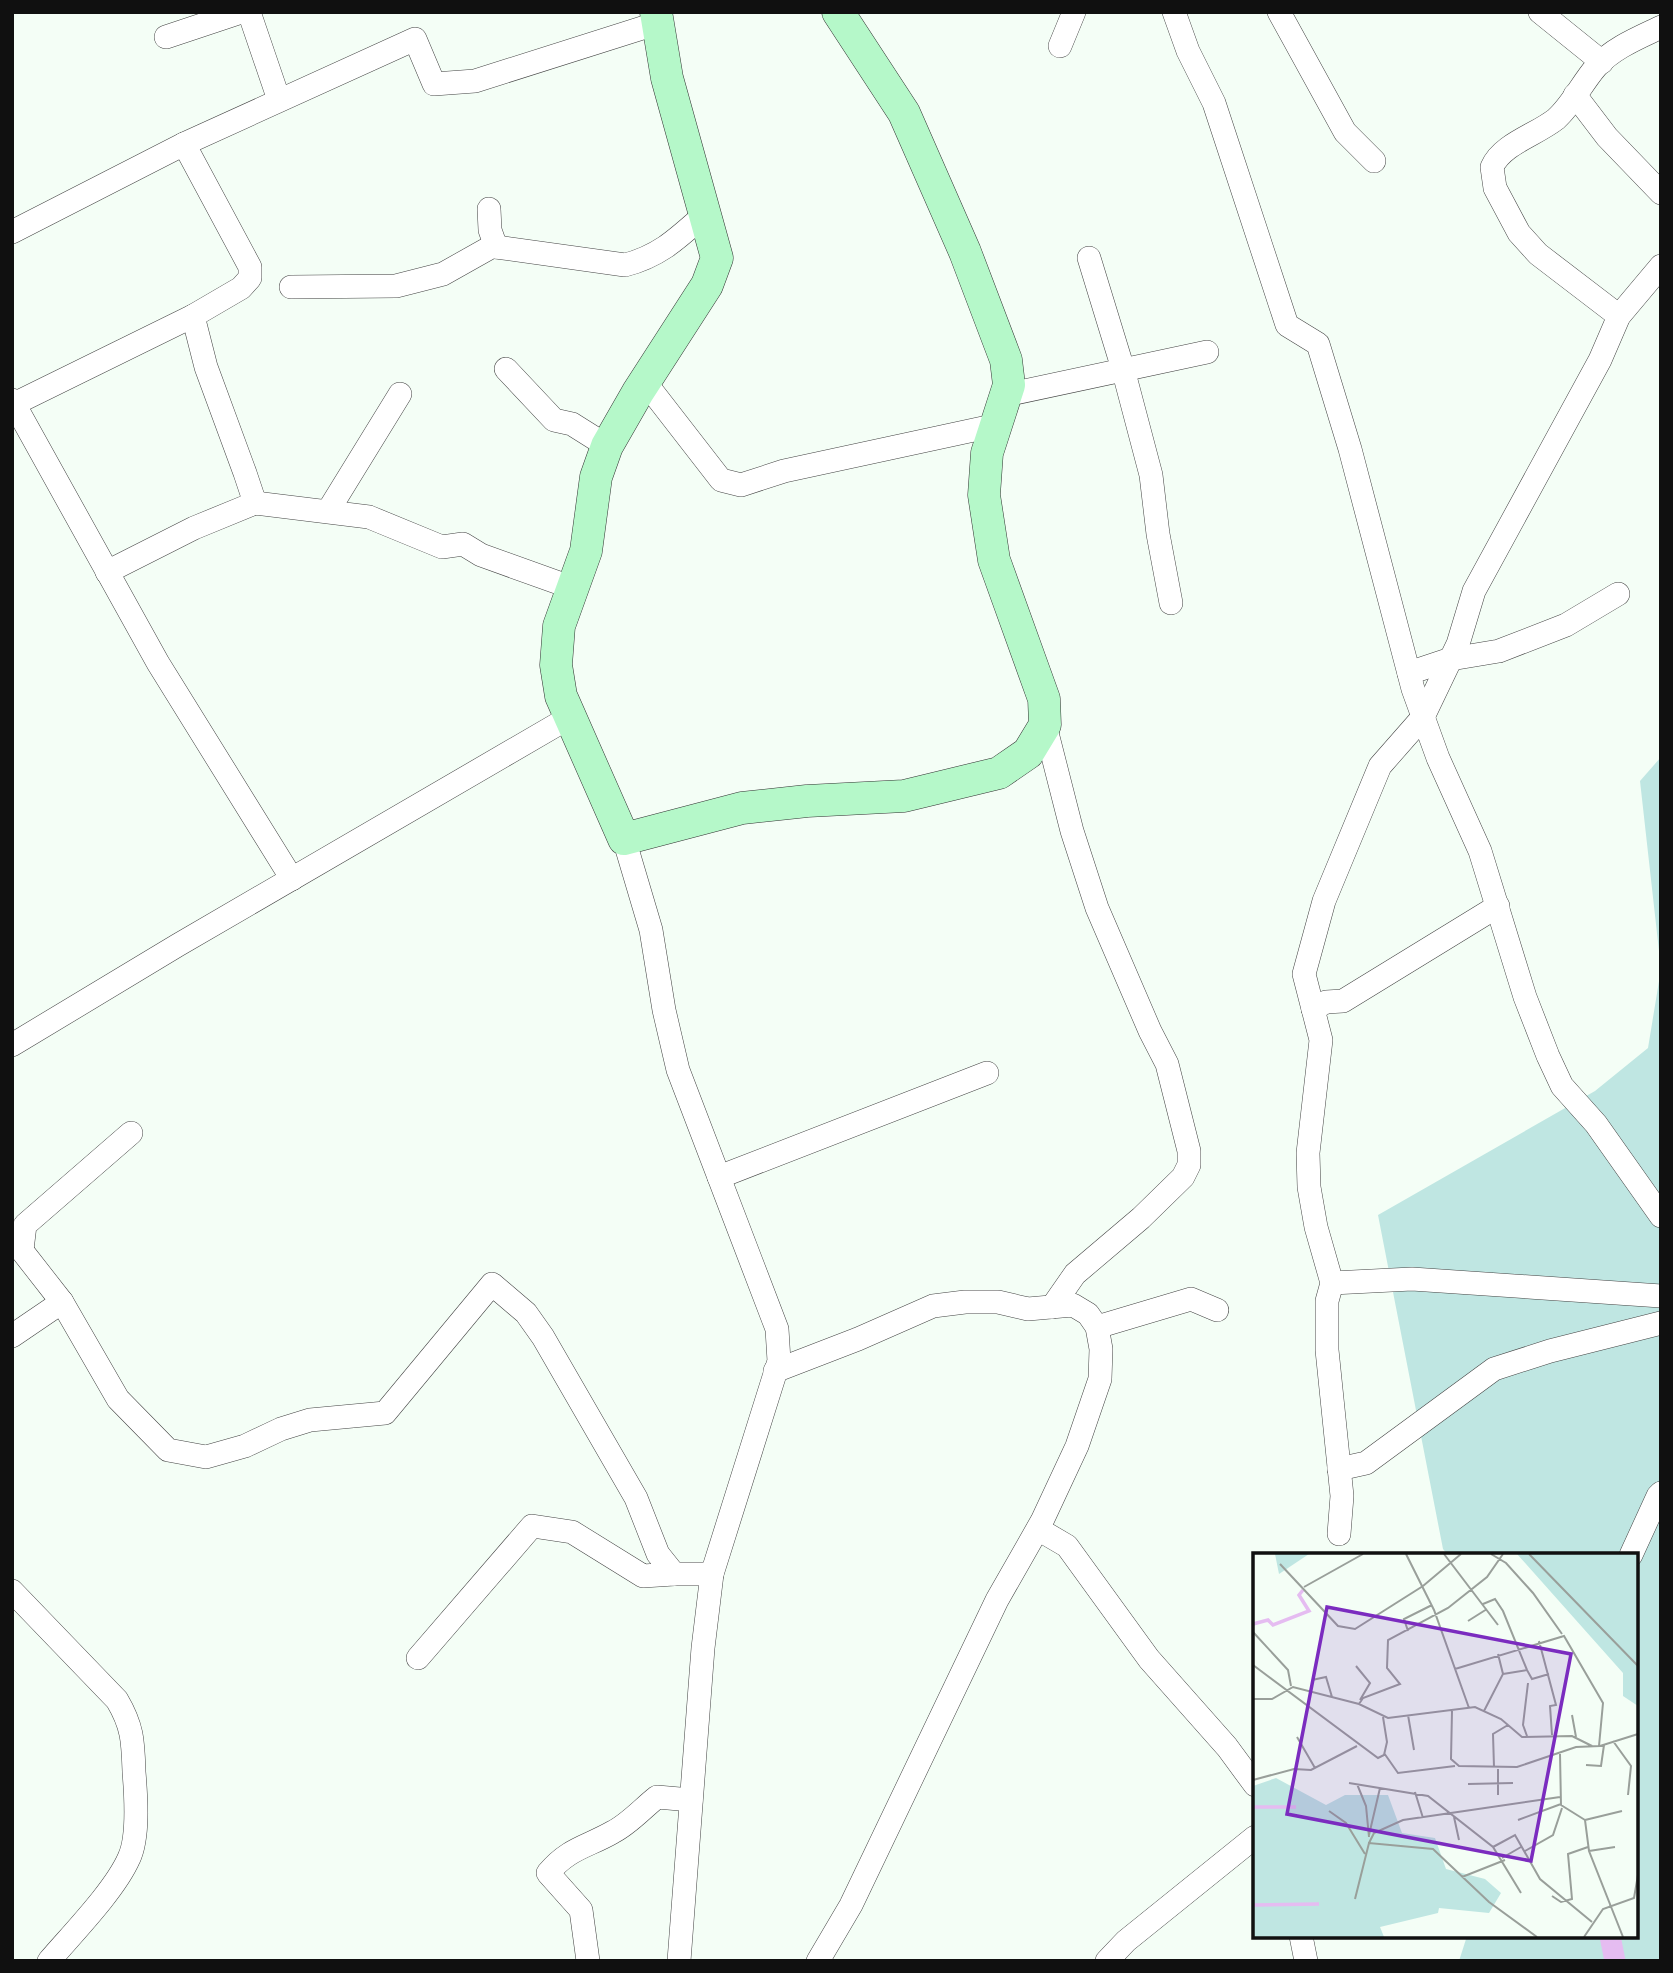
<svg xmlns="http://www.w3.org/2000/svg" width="1673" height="1973" viewBox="0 0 1673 1973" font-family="'IBM Plex Serif',serif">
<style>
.green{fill:#bfe6e2}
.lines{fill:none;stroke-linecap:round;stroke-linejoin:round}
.canal{stroke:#e5bcf1;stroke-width:21}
.street-casing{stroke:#434343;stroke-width:24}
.secondary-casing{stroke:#323232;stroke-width:33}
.street{stroke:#fff;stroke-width:23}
.secondary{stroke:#b5f8c9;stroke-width:32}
.inset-river{fill:none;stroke:#e5bcf1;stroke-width:3.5}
.inset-road{fill:none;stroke:#999f9a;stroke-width:2}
.view{fill:#7b2cbf;fill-opacity:0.15;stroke:#7b2cbf;stroke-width:3.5}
.inset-edge{fill:none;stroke:#101010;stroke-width:3.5}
</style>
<rect width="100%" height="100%" fill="#f4fef6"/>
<path class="green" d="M1661,757V1961H1459L1467,1936H1636V1555H1448L1443,1549L1378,1215L1595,1091L1648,1048L1661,969L1640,781Z"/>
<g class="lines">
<path class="canal" d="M1610,1936L1615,1961"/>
<defs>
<g id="street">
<path d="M249,12L279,100"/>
<path d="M1174,12L1188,51L1214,103L1287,325L1318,344L1350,449L1413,689L1438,758L1480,851L1525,997L1548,1056L1562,1086L1596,1124L1661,1216"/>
<path d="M1279,12L1345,132L1374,161"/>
<path d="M1540,12L1602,62"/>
<path d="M166,37L241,12"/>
<path d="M1060,46L1074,12"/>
<path d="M1575,95L1607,137L1661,193"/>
<path d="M184,144L250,267V278L241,288L193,316L206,367L245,473L255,503"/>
<path d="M489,209L490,230L496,247"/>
<path d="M12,232L184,144L415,39L434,84L475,81L658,23"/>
<path d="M1089,258L1123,369L1151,475L1158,534L1171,603"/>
<path d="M291,287L396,286L443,274L491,247H496L625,265C660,256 678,238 705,214"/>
<path d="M1619,316L1538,254L1519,233L1495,188L1492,167C1502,144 1536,135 1556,119C1572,105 1582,83 1596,67C1613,48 1638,38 1661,27"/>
<path d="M506,369L554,420L572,424L607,446"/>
<path d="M645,382L721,480L741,485L784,471L997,425"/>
<path d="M1006,395L1207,352"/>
<path d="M12,400L158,663L292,879"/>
<path d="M12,405L193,316"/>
<path d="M328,511L400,394"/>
<path d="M107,572L194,528L255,503L369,517L442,547L463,544L481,555L573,588"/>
<path d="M1409,673L1451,659L1499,651L1566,625L1618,594"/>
<path d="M1045,725L1072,831L1097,908L1150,1031L1167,1064L1189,1151V1165L1183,1177L1141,1218L1075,1274L1052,1307"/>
<path d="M624,839L651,930L664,1010L678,1070L777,1329L779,1361L712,1574L703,1648L679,1961"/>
<path d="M1313,1009L1326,1002L1343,1001L1498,906"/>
<path d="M12,1045L178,945L570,717"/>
<path d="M719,1177L987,1073"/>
<path d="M12,1238L62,1302L118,1399L168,1450L206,1457L245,1446L281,1429L310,1420L385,1413L492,1284L526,1313L543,1337L636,1498L658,1554L674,1574H712"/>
<path d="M22,1250L25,1225L131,1133"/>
<path d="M1332,1283L1412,1279L1661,1296"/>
<path d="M1097,1327L1191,1299L1217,1310"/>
<path d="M12,1336L62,1302"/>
<path d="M775,1371L858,1339L933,1306L965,1302H998L1028,1309L1073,1305L1088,1314L1097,1327L1101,1349L1100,1379L1077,1446L1042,1521L997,1600L851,1905L818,1961"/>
<path d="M1339,1469L1366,1463L1494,1369L1550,1351L1661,1323"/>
<path d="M1038,1529L1067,1546L1149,1659L1227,1747L1255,1785"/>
<path d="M1339,1534L1342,1496L1327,1350V1301L1332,1283L1316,1227L1309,1187L1308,1153L1321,1040L1304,974L1324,901L1380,766L1423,717L1458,644L1474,591L1600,360L1619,316L1661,266"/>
<path d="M1631,1555L1658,1496L1661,1493"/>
<path d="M12,1591L117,1700C133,1727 133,1742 134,1772C136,1796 139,1837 129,1858C115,1890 73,1933 49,1961"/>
<path d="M418,1658L532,1526L572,1532L643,1576L674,1574"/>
<path d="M1301,1936L1306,1961"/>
<path d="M588,1961L581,1910L548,1873C569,1848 587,1847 613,1832C629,1824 643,1808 657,1797L691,1800"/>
<path d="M1107,1961L1126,1941L1255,1837"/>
</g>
<path id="secondary" d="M656,12L667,78L717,258L707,285L638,392L607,446L596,477L586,551L559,626L556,665L561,696L624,839L742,808L807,801L904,796L999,773L1028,753L1045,725L1044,699L994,560L984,495L987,453L1009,385L1006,360L965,252L904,113L838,12"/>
</defs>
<use href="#street" class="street-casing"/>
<use href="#secondary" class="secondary-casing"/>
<use href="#street" class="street"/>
<use href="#secondary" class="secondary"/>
</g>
<g transform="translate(1253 1553)">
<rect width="385" height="385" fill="#f4fef6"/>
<path d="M22,1H56L26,21ZM264,1H385V153L370,143V120ZM23,225L73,252L92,242H135L149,280L182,285L193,316L232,326L248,340L236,360L186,355L185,360L127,374L131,384H0V233Z" fill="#bfe6e2"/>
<path class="inset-river" d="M0,71L15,67L20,72L56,58L46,42L50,37M0,254H43M0,352L66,351"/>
<path class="inset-road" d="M153,1L181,57L216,155M191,1L245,72M238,1L253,10L280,40L309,81M276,1L385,113M27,11L85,73L102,76L170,33L208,1M51,34L110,1M230,51L242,46L250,58L274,117M215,68L234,56M155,78L151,66L179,52M0,79L35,117L38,133M286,88L303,152L297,153L299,182M0,112L125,205L131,202L134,189L130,164M103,113L117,130L107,147M202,116L311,83L350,150L346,193M250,121L274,117L279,126L296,121M59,127L73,124L79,144M0,146H19L40,134L106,151L135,165L222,154L248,166L269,184L319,183L339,193M106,151L110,145L147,131L134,115L135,87L195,55L234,24L250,1M199,158L198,206L206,213L264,214L323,194L347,193L385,181M231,158L250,121L245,101M155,162L161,197M319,162L323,184M274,183L270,172L275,130M44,184L62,215M360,188L378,213L375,242M131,200L145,220L202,213M307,201L308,252L332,267L336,298L370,384M333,212L348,213L351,192M241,214L240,181L255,172M245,216V242M0,227L41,216L58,217L104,193M96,230L175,243L240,294L268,340M104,231L113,253L116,284M215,231L260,230M162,239L170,265M76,258L93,270L112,301M201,264L206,287M265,267L308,251M332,267L369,258M116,282L127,235M116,290L121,280L150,267L307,244M240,294L262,282L287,326L339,369M272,298L300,282L309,255M336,298L362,294M249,305L268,294M209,324L252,307M299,343L308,349L319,346L315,301L335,294M102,346L116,290L180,296L236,349L284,384M331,384L350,356L381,345L385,322"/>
<path class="view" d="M74,54L318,101L278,308L34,261Z"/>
<rect width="385" height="385" class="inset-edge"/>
</g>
<rect width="1673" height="1973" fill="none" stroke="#101010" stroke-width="28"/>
</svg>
